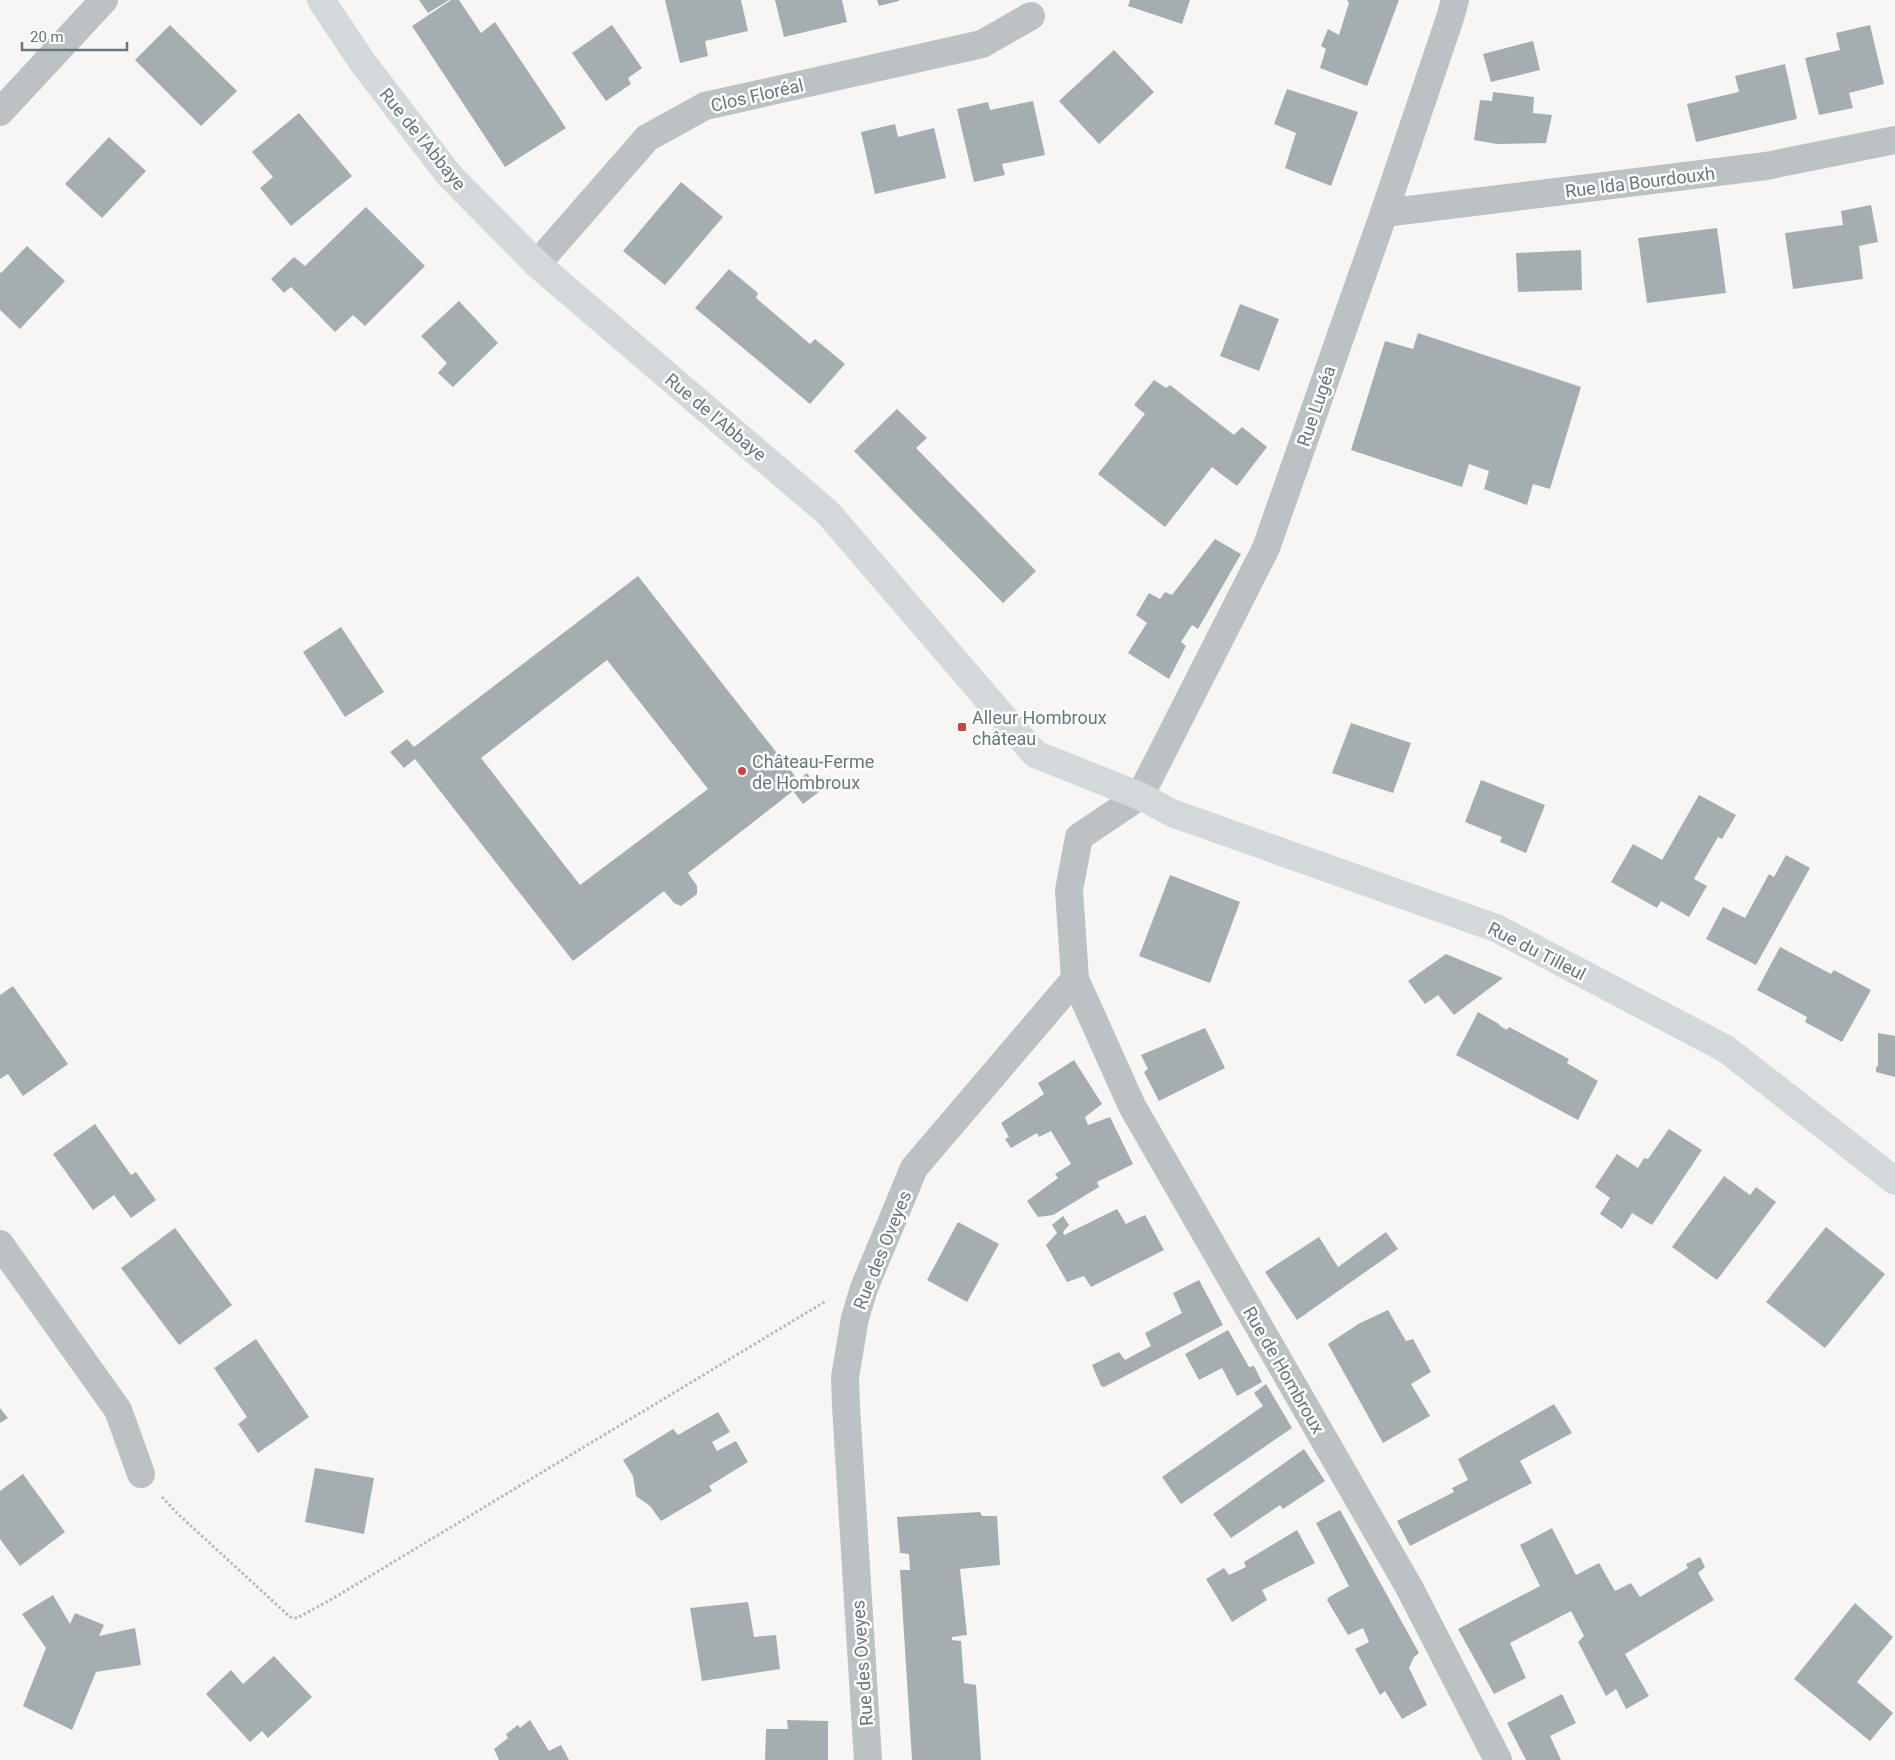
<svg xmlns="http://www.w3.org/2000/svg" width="1895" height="1760" viewBox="0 0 1895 1760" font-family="Roboto,sans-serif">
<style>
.building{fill:#a4aeb0;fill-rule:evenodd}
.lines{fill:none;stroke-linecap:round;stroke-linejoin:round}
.path{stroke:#b6babc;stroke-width:3;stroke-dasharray:2.5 2.5;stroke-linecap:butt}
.street{stroke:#bcc1c3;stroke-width:28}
.secondary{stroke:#d3d9da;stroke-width:28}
.poi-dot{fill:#cc423f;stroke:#fff;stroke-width:2}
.labels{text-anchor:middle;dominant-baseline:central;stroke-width:5;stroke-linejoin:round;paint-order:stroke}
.street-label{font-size:18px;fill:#66777b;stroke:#fff}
.poi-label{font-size:18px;fill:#66777b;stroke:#fff;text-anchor:start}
</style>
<rect width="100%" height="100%" fill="#f7f6f4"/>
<g class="building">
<path d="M419,0H449L428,13Z"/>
<path d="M451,0H459L481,33L495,22L566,128L505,167L412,26Z"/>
<path d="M665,0H741L748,31L705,41L708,56L680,63Z"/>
<path d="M775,0H842L847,22L784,37Z"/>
<path d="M877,0H899V1L879,6Z"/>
<path d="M1130,0H1190L1182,24L1128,6Z"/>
<path d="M1347,0H1399L1367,86L1320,68L1326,49L1321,46L1328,29L1339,35L1349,3Z"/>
<path d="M170,25L237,91L201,126L135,60Z"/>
<path d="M612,25L642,68L628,78L631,84L606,101L572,53Z"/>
<path d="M1870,25L1884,84L1849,93L1853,108L1819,115L1805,58L1840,50L1836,33Z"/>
<path d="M1533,41L1540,70L1491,82L1483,54Z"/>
<path d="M1114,50L1154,92L1099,144L1059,101Z"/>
<path d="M1785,64L1797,119L1696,142L1687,104L1739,92L1735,76Z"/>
<path d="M1287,89L1358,112L1331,186L1285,168L1296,133L1274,124Z"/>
<path d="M1493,92L1534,97L1533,113L1552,115L1546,143L1497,144L1474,140L1480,100L1492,101Z"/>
<path d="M1033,101L1045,155L1002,164L1005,175L974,182L957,109L988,102L990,110Z"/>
<path d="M299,113L352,176L291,226L260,188L273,177L252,152Z"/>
<path d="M895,124L898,137L934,128L946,178L875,194L861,132Z"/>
<path d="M109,137L146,171L102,218L65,184Z"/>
<path d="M681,182L723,217L665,285L623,251Z"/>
<path d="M1871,205L1878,242L1859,246L1863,279L1793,289L1785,233L1843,225L1841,211Z"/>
<path d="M366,207L425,266L365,326L353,315L335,332L291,287L284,293L271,279L294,257L305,266Z"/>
<path d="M1717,228L1726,293L1647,303L1638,238Z"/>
<path d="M27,246L65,281L20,329L0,310V272L1,273Z"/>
<path d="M1581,250L1582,290L1518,292L1516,253Z"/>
<path d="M729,269L758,293L756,298L810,344L815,339L845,364L810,404L695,308Z"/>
<path d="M459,301L498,343L453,387L438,373L447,363L421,336Z"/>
<path d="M1240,304L1279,319L1259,371L1220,356Z"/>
<path d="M1418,333L1581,387L1550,489L1533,484L1527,505L1484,489L1489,471L1469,464L1462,487L1351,450L1385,341L1413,349Z"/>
<path d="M1154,380L1166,388L1170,385L1234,435L1242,427L1267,447L1237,486L1212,467L1165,527L1098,474L1145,414L1134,405Z"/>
<path d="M897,409L927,438L916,448L1036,571L1003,603L854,451Z"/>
<path d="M1215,539L1241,554L1198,629L1192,625L1181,642L1186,646L1169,679L1128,653L1147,623L1136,615L1149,593L1160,599L1165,592L1172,595Z"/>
<path d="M638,576L798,780L807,773L820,791L803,804L793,791L688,873L697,886V894L681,906L674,903L664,891L573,961L415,759L404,768L390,752L407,739L414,747ZM607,660L708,789L580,885L481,758Z"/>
<path d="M341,627L384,692L345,717L303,652Z"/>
<path d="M1351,723L1411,743L1393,793L1332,773Z"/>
<path d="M1481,780L1545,805L1526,853L1500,842L1502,837L1465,822Z"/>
<path d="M1699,795L1736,815L1722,839L1718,837L1694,879L1707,886L1689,917L1661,901L1657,908L1611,882L1633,844L1662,860Z"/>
<path d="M1786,855L1810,868L1756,965L1706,939L1723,907L1745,918L1769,874L1774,877Z"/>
<path d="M1170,875L1240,902L1210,983L1139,956Z"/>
<path d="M1780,947L1831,974L1834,970L1871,990L1842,1042L1805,1022L1807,1017L1757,990Z"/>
<path d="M1446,954L1503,978L1454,1015L1438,995L1425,1004L1408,981Z"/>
<path d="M13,986L68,1064L23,1096L8,1074L0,1079V995Z"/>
<path d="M1478,1012L1499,1024L1500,1026L1507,1030L1509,1027L1569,1059L1567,1063L1598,1081L1578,1120L1456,1055Z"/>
<path d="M1205,1028L1225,1068L1159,1101L1144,1072L1148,1069L1141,1055Z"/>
<path d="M1878,1033L1895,1036V1077L1876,1072V1067L1878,1066Z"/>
<path d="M1074,1060L1102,1104L1085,1117L1088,1125L1110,1117L1133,1164L1097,1182L1099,1187L1053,1215L1038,1217L1027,1201L1058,1178L1055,1174L1071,1164L1051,1131L1039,1137L1037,1133L1011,1148L1005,1139L1009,1137L1001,1123L1044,1094L1038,1083Z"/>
<path d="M95,1124L131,1175L136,1172L156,1200L131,1218L114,1195L93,1210L53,1154Z"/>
<path d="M1669,1129L1702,1150L1652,1225L1632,1213L1622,1229L1600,1214L1610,1198L1595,1187L1617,1154L1638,1168L1644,1158L1648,1159Z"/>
<path d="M1724,1176L1750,1195L1756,1187L1776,1202L1717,1280L1672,1247Z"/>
<path d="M1117,1209L1126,1224L1145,1215L1164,1250L1091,1287L1084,1276L1067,1282L1046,1245L1057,1233L1052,1225L1063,1216L1069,1225L1063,1232L1064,1235Z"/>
<path d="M958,1222L999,1244L967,1302L927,1280Z"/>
<path d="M1826,1227L1885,1274L1825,1348L1766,1302Z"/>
<path d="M175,1228L232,1305L179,1345L121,1268Z"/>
<path d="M1386,1232L1398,1249L1297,1320L1265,1272L1319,1237L1338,1267Z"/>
<path d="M1199,1280L1223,1325L1104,1387L1101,1386L1092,1365L1119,1352L1125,1360L1151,1346L1145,1333L1182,1313L1173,1293Z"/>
<path d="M1388,1310L1406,1341L1413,1339L1431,1372L1411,1384L1430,1416L1383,1443L1328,1344L1360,1323Z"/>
<path d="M1228,1330L1249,1367L1254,1366L1262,1382L1237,1396L1222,1368L1199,1380L1185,1354Z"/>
<path d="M256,1339L309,1417L258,1453L238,1424L247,1417L214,1368Z"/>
<path d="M1266,1384L1292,1428L1181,1504L1162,1477L1263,1406L1254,1393Z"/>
<path d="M1554,1404L1572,1433L1520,1461L1532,1483L1410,1546L1397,1521L1454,1492L1452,1488L1468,1480L1458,1459Z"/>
<path d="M0,1408L8,1418L0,1423Z"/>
<path d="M718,1412L730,1432L712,1442L717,1451L736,1441L748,1462L709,1486L712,1491L661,1521L650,1506L636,1496L633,1476L623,1460L673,1429L678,1435Z"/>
<path d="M1304,1449L1325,1481L1283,1509L1280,1505L1231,1538L1213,1514Z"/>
<path d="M315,1468L374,1478L364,1534L305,1522Z"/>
<path d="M23,1474L65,1532L20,1566L0,1539V1491Z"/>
<path d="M1340,1510L1419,1653L1414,1657L1409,1668L1427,1705L1402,1719L1385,1691L1380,1695L1355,1649L1369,1642L1363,1628L1348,1635L1327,1600L1329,1597L1349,1586L1316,1523Z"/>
<path d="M980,1512L982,1516H997L1000,1565L960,1569L967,1635L952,1637V1640L961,1641L964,1683L976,1685L981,1760H912L900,1570H910L909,1554L900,1553L897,1517Z"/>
<path d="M1552,1528L1576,1575L1599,1563L1615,1591L1631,1583L1640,1597L1688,1568L1686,1564L1700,1557L1705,1567L1698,1573L1714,1600L1625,1654L1649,1696L1626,1709L1616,1689L1606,1696L1578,1642L1584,1636L1571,1611L1510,1643L1526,1678L1494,1694L1458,1629L1540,1586L1520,1545Z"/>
<path d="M1297,1530L1315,1563L1262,1590L1267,1600L1232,1622L1206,1579L1224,1568L1229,1575L1246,1567L1244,1562Z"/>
<path d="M53,1595L70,1624L75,1613L104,1625L99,1636L135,1628L141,1665L96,1672L72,1730L23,1706L46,1648L22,1614Z"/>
<path d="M748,1602L754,1637L776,1635L780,1669L702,1681L690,1608Z"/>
<path d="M1855,1603L1893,1637L1857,1682L1893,1713L1870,1741L1794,1679Z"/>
<path d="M274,1656L312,1697L268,1738L262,1731L250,1742L206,1694L231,1670L243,1684Z"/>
<path d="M1562,1694L1576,1723L1550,1736L1561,1760H1526L1507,1723Z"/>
<path d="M530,1720L549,1751L561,1745L569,1760H499L494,1749L508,1738L506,1734L518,1725L520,1728Z"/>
<path d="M787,1720L828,1721V1760H765L766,1729H788Z"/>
</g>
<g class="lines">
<path class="path" d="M162,1497L177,1513L290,1617L297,1618L332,1599L826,1301"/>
<g class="street">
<path d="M1455,0L1450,18L1384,213L1266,548L1140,796L1079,837L1069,890L1075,979L1132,1106L1409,1587L1498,1760"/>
<path d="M0,112L104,0"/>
<path d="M1384,213L1766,166L1895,140"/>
<path d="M537,264L647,138L705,106L982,44L1031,16"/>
<path d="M0,1244L118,1410L141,1474"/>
<path d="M868,1760L846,1407L845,1377L855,1318L864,1288L914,1168L1075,979"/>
</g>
<path class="secondary" d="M321,0L363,63L449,175L537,264L828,513L1035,754L1140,796L1172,813L1496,928L1726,1049L1895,1181"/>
</g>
<g class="poi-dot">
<rect x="957" y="722" width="10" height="10" rx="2.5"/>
<circle cx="742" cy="771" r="5"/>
</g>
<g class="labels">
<g class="street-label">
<text transform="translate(757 95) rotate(-13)">Clos Floréal</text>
<text transform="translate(423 139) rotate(51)">Rue de l'Abbaye</text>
<text transform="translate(1640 182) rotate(-7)">Rue Ida Bourdouxh</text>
<text transform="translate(1316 406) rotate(-71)">Rue Lugéa</text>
<text transform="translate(716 417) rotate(40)">Rue de l'Abbaye</text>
<text transform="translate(1537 951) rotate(27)">Rue du Tilleul</text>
<text transform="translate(882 1250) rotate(-68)">Rue des Oveyes</text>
<text transform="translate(1284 1370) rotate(60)">Rue de Hombroux</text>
<text transform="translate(862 1663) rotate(-94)">Rue des Oveyes</text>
</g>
<g class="poi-label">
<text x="972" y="717">Alleur Hombroux<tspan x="972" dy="21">château</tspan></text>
<text x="752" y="761">Château-Ferme<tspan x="752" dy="21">de Hombroux</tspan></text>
</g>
</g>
<path d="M22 42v8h105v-8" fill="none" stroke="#66777b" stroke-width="2.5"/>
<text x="30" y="42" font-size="15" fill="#66777b" stroke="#ffffff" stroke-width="4" paint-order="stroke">20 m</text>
</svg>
